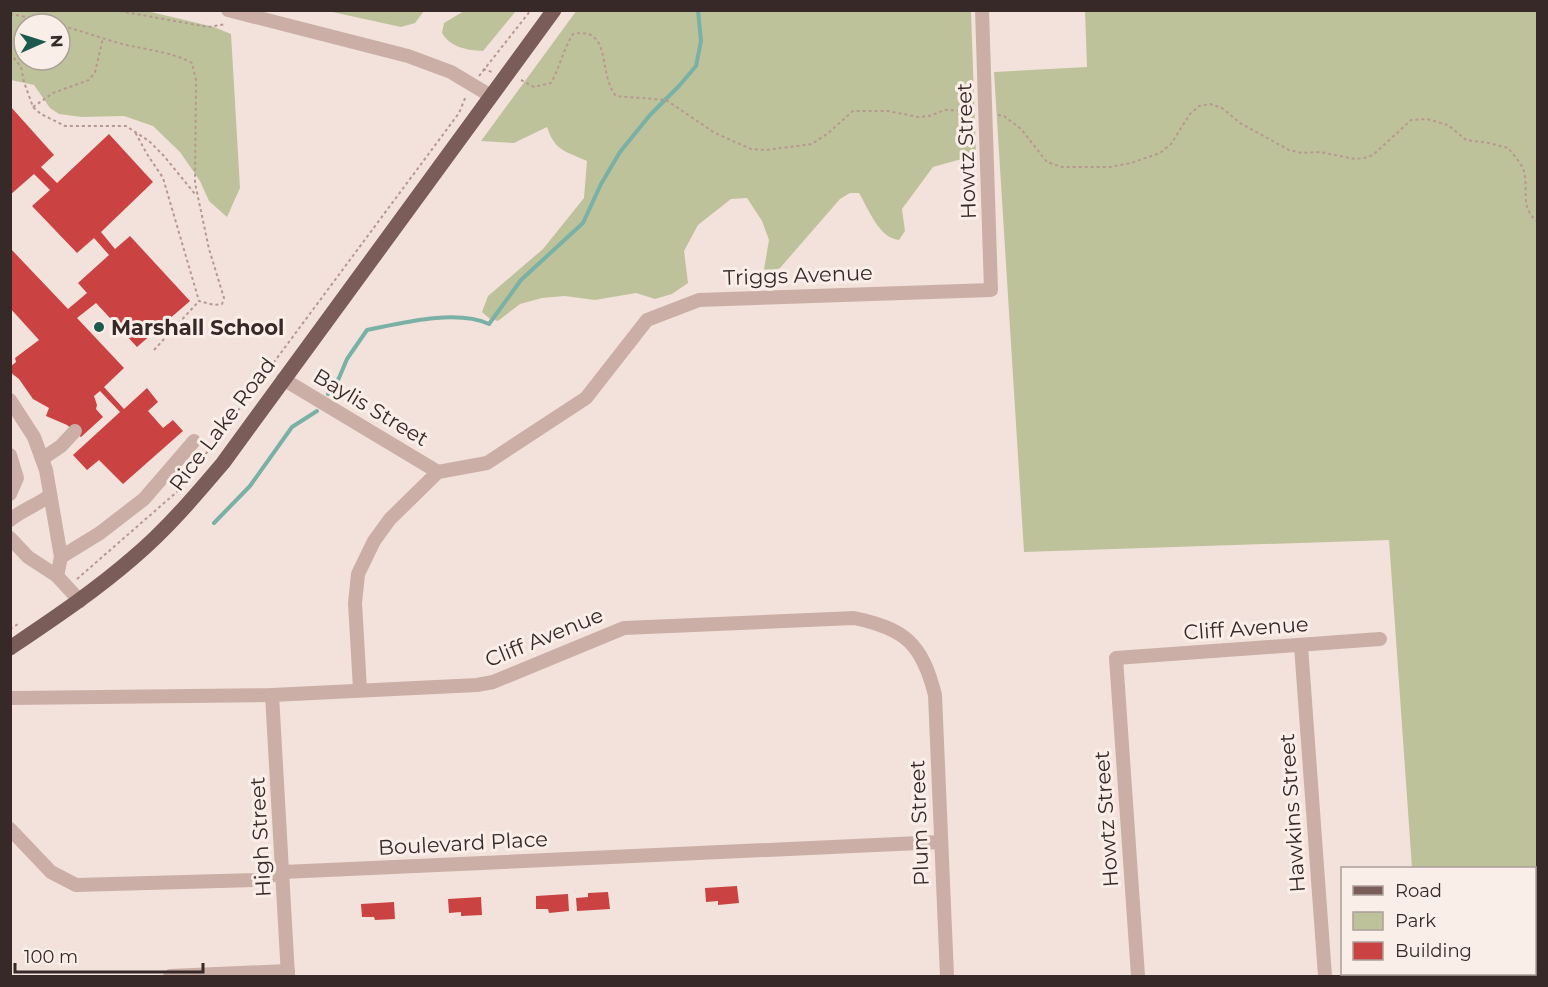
<svg xmlns="http://www.w3.org/2000/svg" width="1548" height="987" viewBox="0 0 1548 987" font-family="Montserrat,sans-serif">
<style>
.green{fill:#bec29b;fill-rule:evenodd}
.lines{fill:none;stroke-linecap:round;stroke-linejoin:round}
.stream{stroke:#79b1a6;stroke-width:4}
.building{fill:#ca4342}
.path{stroke:#b79891;stroke-width:2;stroke-dasharray:3 3;stroke-linecap:butt}
.minor{stroke:#cbafa7;stroke-width:14}
.major{stroke:#7a5c58;stroke-width:15}
.poi-dot{fill:#1c5a50;stroke:#faeee8;stroke-width:2}
.labels{text-anchor:middle;dominant-baseline:central;stroke-width:6;stroke-linejoin:round;paint-order:stroke}
.street-label{font-size:21px;fill:#372928;stroke:#faeee8}
.poi-label{font-size:21px;font-weight:bold;fill:#372928;stroke:#faeee8;text-anchor:start}
</style>
<rect width="100%" height="100%" fill="#f3e2db"/>
<g class="green">
<path d="M577,10L971,11L976,155L933,167L902,209L905,231L899,240C879,238 869,210 859,193H850L840,199L780,268L771,271L764,269L769,240L762,221L747,198L731,199L698,225L684,251L688,283L672,294L655,299L636,293L595,300L565,296L542,298L520,304L498,321L490,319L482,312L488,296L543,249L584,198L587,161C565,151 555,151 547,127L514,143L481,141Z"/>
<path d="M10,11H147L214,27L231,34L240,188L227,217L209,201L200,181L180,152L153,126L124,116L82,117L59,114L50,108L34,85L11,80ZM24,24H60V60H24Z"/>
<path d="M328,11H424L415,23L401,27Z"/>
<path d="M464,11V10L516,11L483,51C467,50 451,48 442,33L444,23Z"/>
<path d="M1085,11H1537V922H1535L1534,868H1412L1389,540L1024,552L994,72L1087,67Z"/>
</g>
<g class="lines">
<g class="stream">
<path d="M328,394L339,378L347,359L367,330C402,323 456,309 489,324L521,280L583,223L601,184L620,152L650,115L679,86L696,66L701,41L698,10"/>
<path d="M214,523L250,486L292,427L317,411"/>
</g>
</g>
<g class="building">
<path d="M10,106L54,155L41,167L57,183L109,134L153,182L101,232L115,249L130,236L190,301L137,347L96,303L77,318L124,368L104,387L124,409L147,388L158,402L148,411L163,428L173,420L183,431L123,484L99,460L87,470L73,455L120,412L100,391L94,396L97,405L96,409L103,417L81,437L67,425L46,416L49,408L33,399L19,379L10,372V367L16,362L15,358L39,340L10,308V248L68,309L87,293L78,283L109,255L94,238L77,253L32,206L50,190L34,174L10,195Z"/>
<path d="M737,886L739,903L718,905V901L706,902L705,888Z"/>
<path d="M608,892L610,909L577,911L576,898L588,897V893Z"/>
<path d="M568,894L569,911L549,913L548,909H536V896Z"/>
<path d="M481,897L482,915L461,916V912L449,913L448,899Z"/>
<path d="M394,902L395,919L375,920L374,917H362L361,904Z"/>
</g>
<g class="lines">
<g class="path">
<path d="M114,10L208,27L226,24"/>
<path d="M10,14C47,20 80,31 115,42C138,49 171,51 192,63L196,80L195,183L209,249L224,298L222,304L214,305L199,301L163,178L147,154L135,132"/>
<path d="M10,53L21,67L24,82L33,107L41,114L65,126H126L149,141L164,156L195,194"/>
<path d="M483,69L492,72"/>
<path d="M479,76L531,10"/>
<path d="M521,80L534,87L551,83C560,67 563,50 573,34C613,26 597,73 616,96L666,100L715,133L751,149L766,150L812,144L827,134L853,111H888L918,117L929,116L945,110L972,111"/>
<path d="M33,107L53,93L89,80L95,72L103,38"/>
<path d="M998,115L1004,116L1021,129L1047,162L1062,167H1110L1131,163L1160,153L1171,144L1190,114L1199,106L1210,104L1222,108L1240,123L1289,150L1302,153L1320,152L1355,159L1364,158L1373,155L1411,120L1427,119L1448,125L1466,140L1489,143L1508,148C1514,155 1522,164 1524,172C1529,191 1519,207 1538,222"/>
<path d="M154,350L199,301"/>
<path d="M77,579L179,490L459,113L466,96"/>
<path d="M10,629L18,624"/>
</g>
<g class="minor">
<path d="M228,10L408,56L451,72L491,96"/>
<path d="M283,379L438,472"/>
<path d="M10,400L34,437L46,470L61,557L57,576"/>
<path d="M10,455L17,478L10,494"/>
<path d="M42,459L61,446L75,431"/>
<path d="M10,520C22,510 37,505 49,496"/>
<path d="M10,538L28,557L57,576L80,601"/>
<path d="M61,557L100,533L144,499L194,441"/>
<path d="M1301,646L1325,976"/>
<path d="M360,689L355,603L358,574L374,541L390,519L438,472L487,463L586,398L647,320L699,300L991,290L982,10"/>
<path d="M272,695L288,976"/>
<path d="M10,698L272,695L477,685L493,682L624,628L854,618C906,629 922,644 935,695L947,976"/>
<path d="M10,829L51,872L76,885L257,880L283,872L941,842"/>
<path d="M170,976L288,971"/>
<path d="M1138,976L1116,658L1380,639"/>
</g>
<path class="major" d="M10,648C53,619 95,591 134,557C167,529 195,496 223,463L554,10"/>
</g>
<circle class="poi-dot" cx="99" cy="327" r="6"/>
<g class="labels">
<g class="street-label">
<text transform="translate(966 151) rotate(-92)">Howtz Street</text>
<text transform="translate(798 275) rotate(-2)">Triggs Avenue</text>
<text transform="translate(371 407) rotate(31)">Baylis Street</text>
<text transform="translate(222 424) rotate(-53)">Rice Lake Road</text>
<text transform="translate(1246 628) rotate(-4)">Cliff Avenue</text>
<text transform="translate(544 637) rotate(-22)">Cliff Avenue</text>
<text transform="translate(1292 813) rotate(-94)">Hawkins Street</text>
<text transform="translate(1106 819) rotate(-94)">Howtz Street</text>
<text transform="translate(919 823) rotate(-92)">Plum Street</text>
<text transform="translate(260 837) rotate(-93)">High Street</text>
<text transform="translate(463 843) rotate(-3)">Boulevard Place</text>
</g>
<g class="poi-label">
<text x="111" y="327">Marshall School</text>
</g>
</g>
<rect width="1548" height="987" fill="none" stroke="#372928" stroke-width="24"/>
<rect x="1341" y="867" width="195" height="108" fill="#faeee8" stroke="#ac9f9b" stroke-width="1.5"/>
<rect x="1353" y="886" width="30" height="9" fill="#7a5c58" stroke="#ac9f9b" stroke-width="1.5"/>
<text x="1395" y="897" font-size="18" fill="#372928">Road</text>
<rect x="1353" y="912" width="30" height="18" fill="#bec29b" stroke="#ac9f9b" stroke-width="1.5"/>
<text x="1395" y="927" font-size="18" fill="#372928">Park</text>
<rect x="1353" y="942" width="30" height="18" fill="#ca4342" stroke="#ac9f9b" stroke-width="1.5"/>
<text x="1395" y="957" font-size="18" fill="#372928">Building</text>
<g transform="translate(42 42) rotate(87)"><circle r="28" fill="#faeee8" stroke="#ac9f9b" stroke-width="1.5"/>
<path d="M0-4.5L10 22L0 15L-10 22Z" fill="#1c5a50"/>
<text y="-9" font-size="16" font-weight="bold" text-anchor="middle" fill="#372928">N</text>
</g>
<path d="M15 963v9h188v-9" fill="none" stroke="#372928" stroke-width="3"/>
<text x="24" y="963" font-size="18" fill="#372928" stroke="#faeee8" stroke-width="4.5" paint-order="stroke">100 m</text>
</svg>
